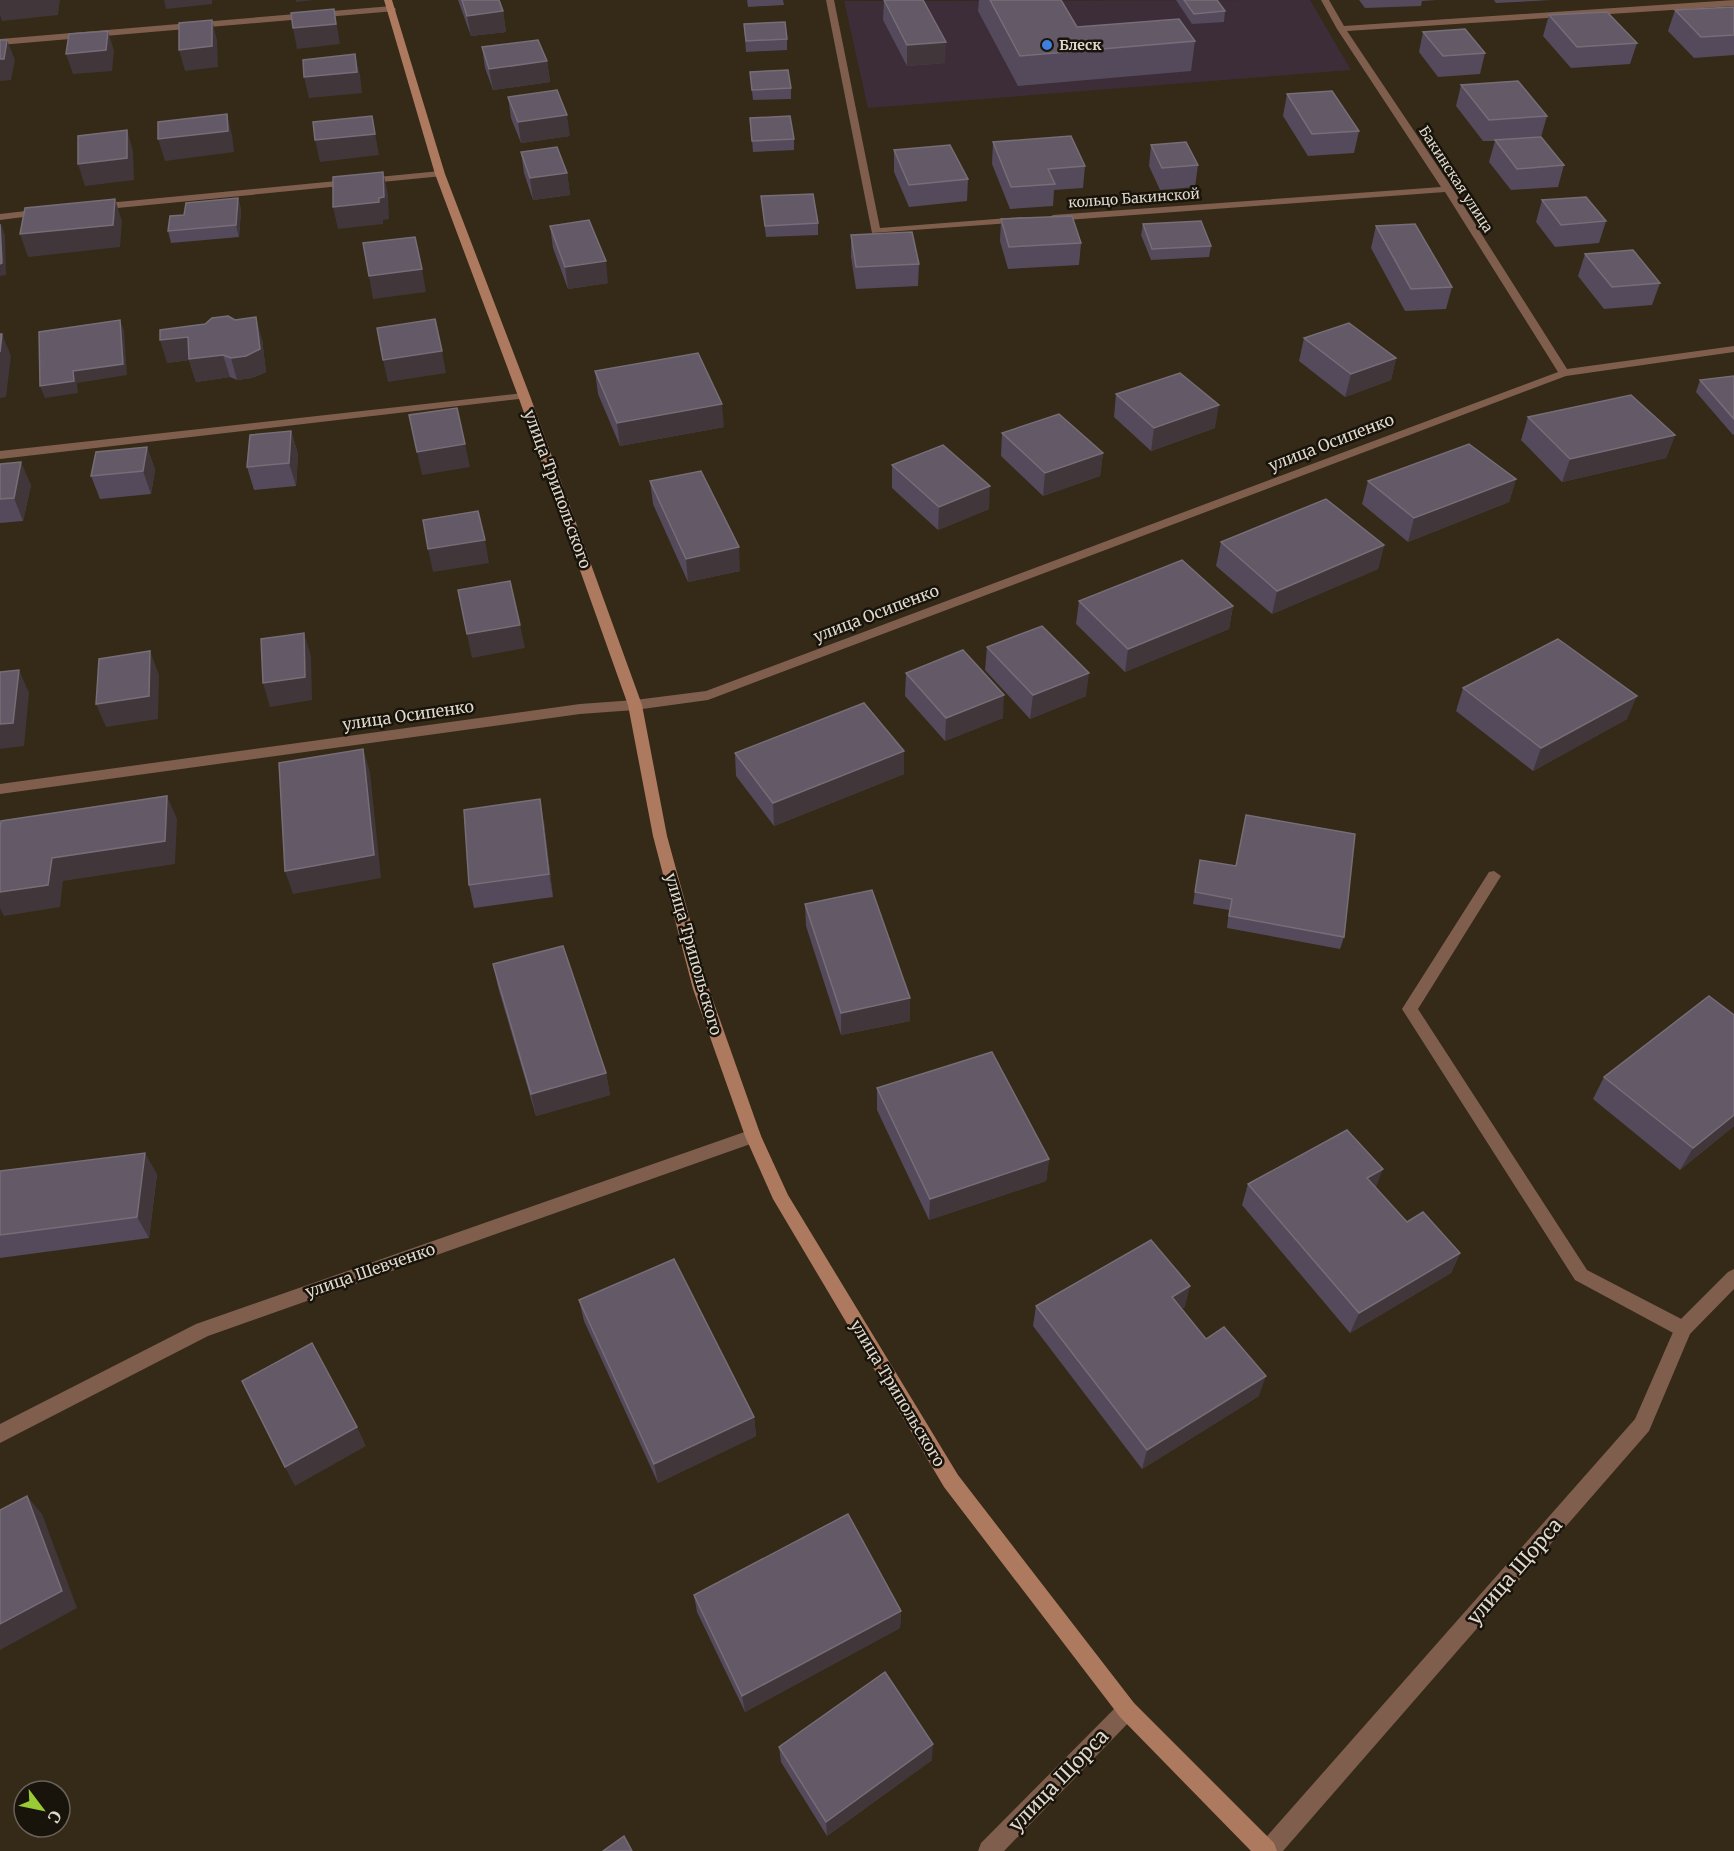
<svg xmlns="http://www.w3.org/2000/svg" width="1734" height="1851" viewBox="0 0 1734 1851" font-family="Merriweather,serif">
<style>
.industrial{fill:#3d2d39}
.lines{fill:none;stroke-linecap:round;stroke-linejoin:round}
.lane{fill:#7f5e4e;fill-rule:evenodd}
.street{fill:#7f5e4e;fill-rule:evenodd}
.secondary{fill:#ad7a5f;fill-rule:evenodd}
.wall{fill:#544a5b}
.shaded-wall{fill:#41373a}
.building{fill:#635967;stroke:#776d77;stroke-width:1.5}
.shop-dot{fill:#3f7fe0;stroke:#18130b;stroke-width:2}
.labels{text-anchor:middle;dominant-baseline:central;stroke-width:5;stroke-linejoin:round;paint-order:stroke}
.far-poi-label{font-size:14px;font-weight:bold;fill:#dfd8cc;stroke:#18130b;text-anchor:start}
.far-street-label{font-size:14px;fill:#dfd8cc;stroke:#18130b}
.street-label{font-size:16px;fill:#dfd8cc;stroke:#18130b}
.near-street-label{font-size:20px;fill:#dfd8cc;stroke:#18130b}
</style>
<rect width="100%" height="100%" fill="#342a17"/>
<path class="industrial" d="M1310,0L1351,70L868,108L844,1Z"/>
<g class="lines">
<path class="lane" d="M1494,871L1501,876L1418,1009L1587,1270L1689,1323L1692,1329L1689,1335L1683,1337L1677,1335L1575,1280L1402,1009L1489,872Z"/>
<g class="street">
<path d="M826,0H834L880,228L1021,217L1025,218V222L872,233Z"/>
<path d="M1321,0H1329L1344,26L1734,0V6L1347,31L1453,189L1567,369L1734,346V352L1566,376L708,700L635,710L580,714L0,794V784L580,704L635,700L706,691L1558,372L1445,192L1053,221L1048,218L1053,215L1441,187L1337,29Z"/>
<path d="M392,6L396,9L395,11L0,45V39Z"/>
<path d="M440,171L443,172V176L97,210L92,207L97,204Z"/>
<path d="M43,209L48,212L47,214L0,220V214Z"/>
<path d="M524,393L528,394V398L0,459V451Z"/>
<path d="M753,1129L759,1131L761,1136L759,1141L208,1336L0,1443V1424L196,1324Z"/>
<path d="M1734,1269V1289L1690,1334L1649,1431L1283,1851H1258L1261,1843L1635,1419L1677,1323L1728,1272Z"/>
<path d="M1127,1700L1134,1703L1137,1710L1134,1717L1004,1851H978L981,1843L1120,1703Z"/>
</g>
<path class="secondary" d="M384,0H392L445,174L530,396L642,705L667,836L709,989L761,1136L788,1195L958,1475L1134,1703L1274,1843L1277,1851H1251L1120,1717L944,1487L773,1199L745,1136L693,989L653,836L628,705L518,396L435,174Z"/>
</g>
<g class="wall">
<path d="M458,0H499L503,11L506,32L471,36Z"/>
<path d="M747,0H783L784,5L748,7Z"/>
<path d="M884,0L945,63L907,66L883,20Z"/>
<path d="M979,0H1061L1077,27L1195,41L1191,71L1018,86L978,11Z"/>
<path d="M1176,0H1217L1225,11L1224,22L1192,24Z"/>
<path d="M1359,0H1437L1422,1L1421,6L1365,8Z"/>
<path d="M1494,0H1552L1496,3Z"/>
<path d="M1734,7V55L1694,58L1668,31L1675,10Z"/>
<path d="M1549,15L1637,43L1630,64L1571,68L1543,36Z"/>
<path d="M744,24L787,39V50L746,52Z"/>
<path d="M1423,32L1485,53L1480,74L1438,77L1419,52Z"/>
<path d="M482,47L547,61L550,82L493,90L485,68Z"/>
<path d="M750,72L791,88V99L753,100Z"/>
<path d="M1461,85L1547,116L1541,137L1564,165L1558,187L1511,190L1489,162L1495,141H1483L1456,106Z"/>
<path d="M1287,94L1359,131L1354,153L1308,156L1283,116Z"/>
<path d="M508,97L570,136L521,143L511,118Z"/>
<path d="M750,118L794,139V150L753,152Z"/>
<path d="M993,142L1085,166L1083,188L1054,190L1053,206L1010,209L992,164Z"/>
<path d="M1151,145L1198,165L1195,187L1160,190L1149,166Z"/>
<path d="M894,150L968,179L967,201L909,207L894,172Z"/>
<path d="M521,152L567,173L570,195L533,200L524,173Z"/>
<path d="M761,196L818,223V235L766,237Z"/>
<path d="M238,198L241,210L239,237L171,243L168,231L184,215Z"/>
<path d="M1542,200L1606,221L1599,243L1555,247L1536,222Z"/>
<path d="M1001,219L1081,243L1079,265L1008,269L1000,241Z"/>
<path d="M1143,224L1211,246L1209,257L1151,260L1141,235Z"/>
<path d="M550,226L608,283L568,289L553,248Z"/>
<path d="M1376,226L1452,287L1446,309L1405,311L1371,248Z"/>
<path d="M851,235L919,264L918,286L856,289L851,257Z"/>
<path d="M1585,254L1660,283L1652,305L1604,309L1578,276Z"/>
<path d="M1304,338L1396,358L1391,380L1345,397L1299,361Z"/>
<path d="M262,339L266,372L252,378L237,380L230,377L196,382L189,360L167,363Z"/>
<path d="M595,371L724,427L620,446L598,394Z"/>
<path d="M1734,376V434L1733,435L1696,392L1700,380Z"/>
<path d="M1116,394L1215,428L1151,451L1114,417Z"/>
<path d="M1528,417L1675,435L1666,458L1562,482L1521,440Z"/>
<path d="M291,431L298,454L296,486L254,490L247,467Z"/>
<path d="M1002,433L1103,453L1100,476L1043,496L1001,456Z"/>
<path d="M147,447L155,470L151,494L100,499L91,476Z"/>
<path d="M0,464L31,485L23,521L0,523Z"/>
<path d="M892,465L989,509L938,530L892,488Z"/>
<path d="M1516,479L1509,502L1408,542L1362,504L1368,481Z"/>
<path d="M650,481L740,571L688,582L653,504Z"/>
<path d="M1221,542L1384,545L1378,569L1272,614L1216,566Z"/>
<path d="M1079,601L1233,606L1229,629L1125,672L1076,624Z"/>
<path d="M987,647L1086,696L1030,719L985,670Z"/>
<path d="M906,673L1003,718L945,741L905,696Z"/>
<path d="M1463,688L1627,719L1533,771L1456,711Z"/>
<path d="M735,753L904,774L774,826L736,776Z"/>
<path d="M544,822L553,897L474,908L469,885Z"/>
<path d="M1200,860L1344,937L1340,949L1227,928L1229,910L1193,904Z"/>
<path d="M805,904L910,998V1021L841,1035L806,926Z"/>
<path d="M493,964L606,1073L610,1095L536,1116L498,987Z"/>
<path d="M1734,1015V1126L1680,1170L1593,1099L1604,1077Z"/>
<path d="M877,1088L1049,1159L1046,1181L929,1220L877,1110Z"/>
<path d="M0,1171L157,1174L149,1238L0,1258Z"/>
<path d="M1248,1184L1376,1188L1407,1222L1460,1253L1451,1273L1350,1333L1242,1205Z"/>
<path d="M579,1300L754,1417L756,1436L658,1483L584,1321Z"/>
<path d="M1036,1306L1185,1307L1181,1309L1206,1339L1259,1396L1142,1469L1033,1326Z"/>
<path d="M694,1595L901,1611L900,1628L745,1712L697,1612Z"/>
<path d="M779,1747L932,1760L827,1836L781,1762Z"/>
</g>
<g class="shaded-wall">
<path d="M0,0H60L58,15L2,21L0,15Z"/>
<path d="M164,0H212V4L166,9Z"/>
<path d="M296,0H314L296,2Z"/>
<path d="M334,9L340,44L297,49L293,28Z"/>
<path d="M503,11L506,32L471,36L467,16Z"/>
<path d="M212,20L217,40L218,67L185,71L179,50Z"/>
<path d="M108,31L114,51L112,71L73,74L66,54Z"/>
<path d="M7,40L15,60L11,80L0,81V59Z"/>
<path d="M946,42L945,63L907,66V45Z"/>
<path d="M355,54L360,75L362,93L309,98L304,77Z"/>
<path d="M547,61L550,82L493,90L489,69Z"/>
<path d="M227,114L232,135L234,152L165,161L158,139Z"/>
<path d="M567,115L570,136L521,143L518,122Z"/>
<path d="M372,116L379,155L320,162L315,140Z"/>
<path d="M127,130L133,151L134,180L85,186L78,164Z"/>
<path d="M383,172L388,194L389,219L383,220V224L338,229L333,207L379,198Z"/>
<path d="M567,173L570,195L533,200L530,178Z"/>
<path d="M238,198L241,210L239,237L236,225Z"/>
<path d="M115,199L122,221L120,247L28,257L20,234Z"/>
<path d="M1,224L5,235L6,275L0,276Z"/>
<path d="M606,261L608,283L568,289L565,267Z"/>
<path d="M422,269L426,292L373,299L369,276Z"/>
<path d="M256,317L262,339L266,372L252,378L237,380L231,358Z"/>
<path d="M120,320L124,331L127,375L77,383L78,393L45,398L40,386L73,371Z"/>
<path d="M2,334L11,356L6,397L0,398V352Z"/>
<path d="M188,337L223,355L230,377L196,382L189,360L167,363L160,340Z"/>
<path d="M442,351L446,373L388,382L383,360Z"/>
<path d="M1396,358L1391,380L1345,397L1351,374Z"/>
<path d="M722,404L724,427L620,446L617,423Z"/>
<path d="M1219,405L1215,428L1151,451L1154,428Z"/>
<path d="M291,431L298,454L296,486L289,463Z"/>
<path d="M1675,435L1666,458L1562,482L1570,459Z"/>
<path d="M465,444L470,467L422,475L417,452Z"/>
<path d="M147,447L155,470L151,494L143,471Z"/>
<path d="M1103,453L1100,476L1043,496L1045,473Z"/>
<path d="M21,462L31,485L23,521L14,498Z"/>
<path d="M1516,479L1509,502L1408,542L1414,518Z"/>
<path d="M990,486L989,509L938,530L939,507Z"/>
<path d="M485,540L489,563L433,572L428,549Z"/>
<path d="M1384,545L1378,569L1272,614L1277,591Z"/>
<path d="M739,547L740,571L688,582L686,559Z"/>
<path d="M1233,606L1229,629L1125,672L1128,649Z"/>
<path d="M520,625L525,648L472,658L467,634Z"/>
<path d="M304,633L311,656L312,700L270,707L263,683Z"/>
<path d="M150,651L159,675L158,719L106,727L96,704Z"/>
<path d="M19,670L29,693L24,746L0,749V724Z"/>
<path d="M1089,673L1086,696L1030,719L1033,695Z"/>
<path d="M1004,695L1003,718L945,741L946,718Z"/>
<path d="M1637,696L1627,719L1533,771L1541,748Z"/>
<path d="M363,749L370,772L381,878L293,894L285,871Z"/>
<path d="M904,751V774L774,826L773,803Z"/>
<path d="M167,796L177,819L175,864L63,881L60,907L4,916L0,908V892L52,858Z"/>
<path d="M540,799L544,822L553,897L549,874Z"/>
<path d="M910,998V1021L841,1035V1013Z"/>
<path d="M606,1073L610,1095L536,1116L531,1094Z"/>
<path d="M1734,1115V1126L1680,1170L1693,1148Z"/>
<path d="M145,1153L157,1174L149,1238L137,1217Z"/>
<path d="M1049,1159L1046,1181L929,1220L930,1199Z"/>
<path d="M1383,1169L1375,1190L1367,1178Z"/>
<path d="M1460,1253L1451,1273L1350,1333L1359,1313Z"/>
<path d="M1190,1286L1185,1307L1166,1318L1172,1297Z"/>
<path d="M1266,1376L1259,1396L1142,1469L1147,1450Z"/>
<path d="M754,1417L756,1436L658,1483L654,1464Z"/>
<path d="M357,1427L366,1446L295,1486L285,1467Z"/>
<path d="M27,1496L42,1514L77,1608L0,1650V1624Z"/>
<path d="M901,1611L900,1628L745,1712L742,1696Z"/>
<path d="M933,1744L932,1760L827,1836L826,1822Z"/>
</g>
<g class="building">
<path d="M462,0H499L503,11L467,16Z"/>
<path d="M884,0H923L946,42L907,45Z"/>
<path d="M990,0H1061L1077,27L1179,19L1195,41L1020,56Z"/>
<path d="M1184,0H1217L1225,11L1194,14Z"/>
<path d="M1734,7V35L1701,37L1675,10Z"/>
<path d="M334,9L336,24L293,28L291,13Z"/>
<path d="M1607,12L1637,43L1577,47L1549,15Z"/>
<path d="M212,20V46L179,50V23Z"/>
<path d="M785,22L787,39L746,41L744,24Z"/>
<path d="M1465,29L1485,53L1443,56L1423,32Z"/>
<path d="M108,31L106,50L66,54L69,34Z"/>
<path d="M0,40H7L4,59H0Z"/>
<path d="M538,40L547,61L489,69L482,47Z"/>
<path d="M355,54L357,72L304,77L303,60Z"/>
<path d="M788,70L791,88L752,90L750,72Z"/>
<path d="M1518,81L1547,116L1489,120L1461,85Z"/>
<path d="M557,90L567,115L518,122L508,97Z"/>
<path d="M1332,91L1359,131L1312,134L1287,94Z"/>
<path d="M227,114L228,131L158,139V122Z"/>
<path d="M372,116L375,134L315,140L313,122Z"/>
<path d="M790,116L794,139L752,141L750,118Z"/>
<path d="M127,130V158L78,164V136Z"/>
<path d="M1071,136L1085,166L1048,169L1055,184L1011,187L993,142Z"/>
<path d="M1541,137L1564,165L1517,169L1495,140Z"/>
<path d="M1186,142L1198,165L1162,168L1151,145Z"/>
<path d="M950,145L968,179L909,185L894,150Z"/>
<path d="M557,147L567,173L530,178L521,152Z"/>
<path d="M383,172L384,197L379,198V202L333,207V177Z"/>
<path d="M813,194L818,223L765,226L761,196Z"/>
<path d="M1586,197L1606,221L1561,225L1542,200Z"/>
<path d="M238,198L236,225L168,231L170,216L184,215L186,203Z"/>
<path d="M115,199L113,225L20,234L25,208Z"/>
<path d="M1072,216L1081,243L1009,247L1001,219Z"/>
<path d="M589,220L606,261L565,267L550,226Z"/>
<path d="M1201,221L1211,246L1152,249L1143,224Z"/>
<path d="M0,224L2,263L0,264Z"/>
<path d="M1415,224L1452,287L1411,289L1376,226Z"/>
<path d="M912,232L919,264L856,267L851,235Z"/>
<path d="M415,237L422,269L369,276L363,243Z"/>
<path d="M1633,250L1660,283L1612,287L1585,254Z"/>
<path d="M228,316L235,320L256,317L260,349L246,356L231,358L223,355L189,359L188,337L160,340V330L205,324L212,318Z"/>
<path d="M435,319L442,351L383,360L377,328Z"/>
<path d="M120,320L123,364L73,371L74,381L40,386L39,332Z"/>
<path d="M1349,323L1396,358L1351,374L1304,338Z"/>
<path d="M0,334H2L0,352Z"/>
<path d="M698,353L722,404L617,423L595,371Z"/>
<path d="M1180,373L1219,405L1154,428L1116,394Z"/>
<path d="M1734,376V419L1700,380Z"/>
<path d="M1631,395L1675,435L1570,459L1528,417Z"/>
<path d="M457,408L465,444L417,452L409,415Z"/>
<path d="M1059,414L1103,453L1045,473L1002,433Z"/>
<path d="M291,431L289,463L247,467L250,435Z"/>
<path d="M1469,444L1516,479L1414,518L1368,481Z"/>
<path d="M943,445L990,486L939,507L892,465Z"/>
<path d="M147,447L143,471L91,476L96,452Z"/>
<path d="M21,462L14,498L0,499V464Z"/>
<path d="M701,471L739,547L686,559L650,481Z"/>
<path d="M1326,499L1384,545L1277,591L1221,542Z"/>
<path d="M478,511L485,540L428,549L423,520Z"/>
<path d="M1182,560L1233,606L1128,649L1079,601Z"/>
<path d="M510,581L520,625L467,634L458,590Z"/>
<path d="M1042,626L1089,673L1033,695L987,647Z"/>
<path d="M304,633L305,677L263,683L261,639Z"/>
<path d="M1558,639L1637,696L1541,748L1463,688Z"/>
<path d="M963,650L1004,695L946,718L906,673Z"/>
<path d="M150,651L149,696L96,704L99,659Z"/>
<path d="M19,670L13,723L0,724V672Z"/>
<path d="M864,703L904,751L773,803L735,753Z"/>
<path d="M363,749L374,855L285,871L279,763Z"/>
<path d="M167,796L165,841L52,858L48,885L0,892V830L1,821Z"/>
<path d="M540,799L549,874L469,885L464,810Z"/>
<path d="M1246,815L1355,834L1344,937L1229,916L1232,899L1195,892L1200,860L1236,866Z"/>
<path d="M872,890L910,998L841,1013L805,904Z"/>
<path d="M563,946L606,1073L531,1094L493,964Z"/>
<path d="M1709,996L1734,1015V1115L1693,1148L1604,1077Z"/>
<path d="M992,1052L1049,1159L930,1199L877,1088Z"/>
<path d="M1347,1130L1383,1169L1367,1178L1407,1222L1423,1212L1460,1253L1359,1313L1248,1184Z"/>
<path d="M145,1153L137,1217L0,1235V1171Z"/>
<path d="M1151,1240L1190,1286L1172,1297L1206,1339L1224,1327L1266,1376L1147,1450L1036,1306Z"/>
<path d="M674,1259L754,1417L654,1464L579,1300Z"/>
<path d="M312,1343L357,1427L285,1467L242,1381Z"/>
<path d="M27,1496L62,1591L0,1624V1510Z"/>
<path d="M848,1514L901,1611L742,1696L694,1595Z"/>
<path d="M885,1672L933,1744L826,1822L779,1747Z"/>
<path d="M624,1836L632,1851H603Z"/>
</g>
<circle class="shop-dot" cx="1047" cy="45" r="6"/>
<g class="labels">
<g class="far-poi-label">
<text x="1059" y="45">Блеск</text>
</g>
<g class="far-street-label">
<text transform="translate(1456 179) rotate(57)">Бакинская улица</text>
<text transform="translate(1134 198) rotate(-4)">кольцо Бакинской</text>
</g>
<g class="street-label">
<text transform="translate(1331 442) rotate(-21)">улица Осипенко</text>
<text transform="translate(558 489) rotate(70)">улица Трипольского</text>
<text transform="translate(876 613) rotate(-21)">улица Осипенко</text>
<text transform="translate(408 715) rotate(-8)">улица Осипенко</text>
<text transform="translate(694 954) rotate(74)">улица Трипольского</text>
<text transform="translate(370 1270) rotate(-19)">улица Шевченко</text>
<text transform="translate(898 1393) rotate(59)">улица Трипольского</text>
</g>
<g class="near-street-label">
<text transform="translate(1514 1571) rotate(-49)">улица Щорса</text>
<text transform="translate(1058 1780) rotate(-46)">улица Щорса</text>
</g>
</g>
<g transform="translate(42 1809) rotate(122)"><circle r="28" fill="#18130b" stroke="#686258" stroke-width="1.5"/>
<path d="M0-4.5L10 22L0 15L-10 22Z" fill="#99cb36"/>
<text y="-9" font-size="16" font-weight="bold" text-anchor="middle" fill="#dfd8cc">С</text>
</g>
</svg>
